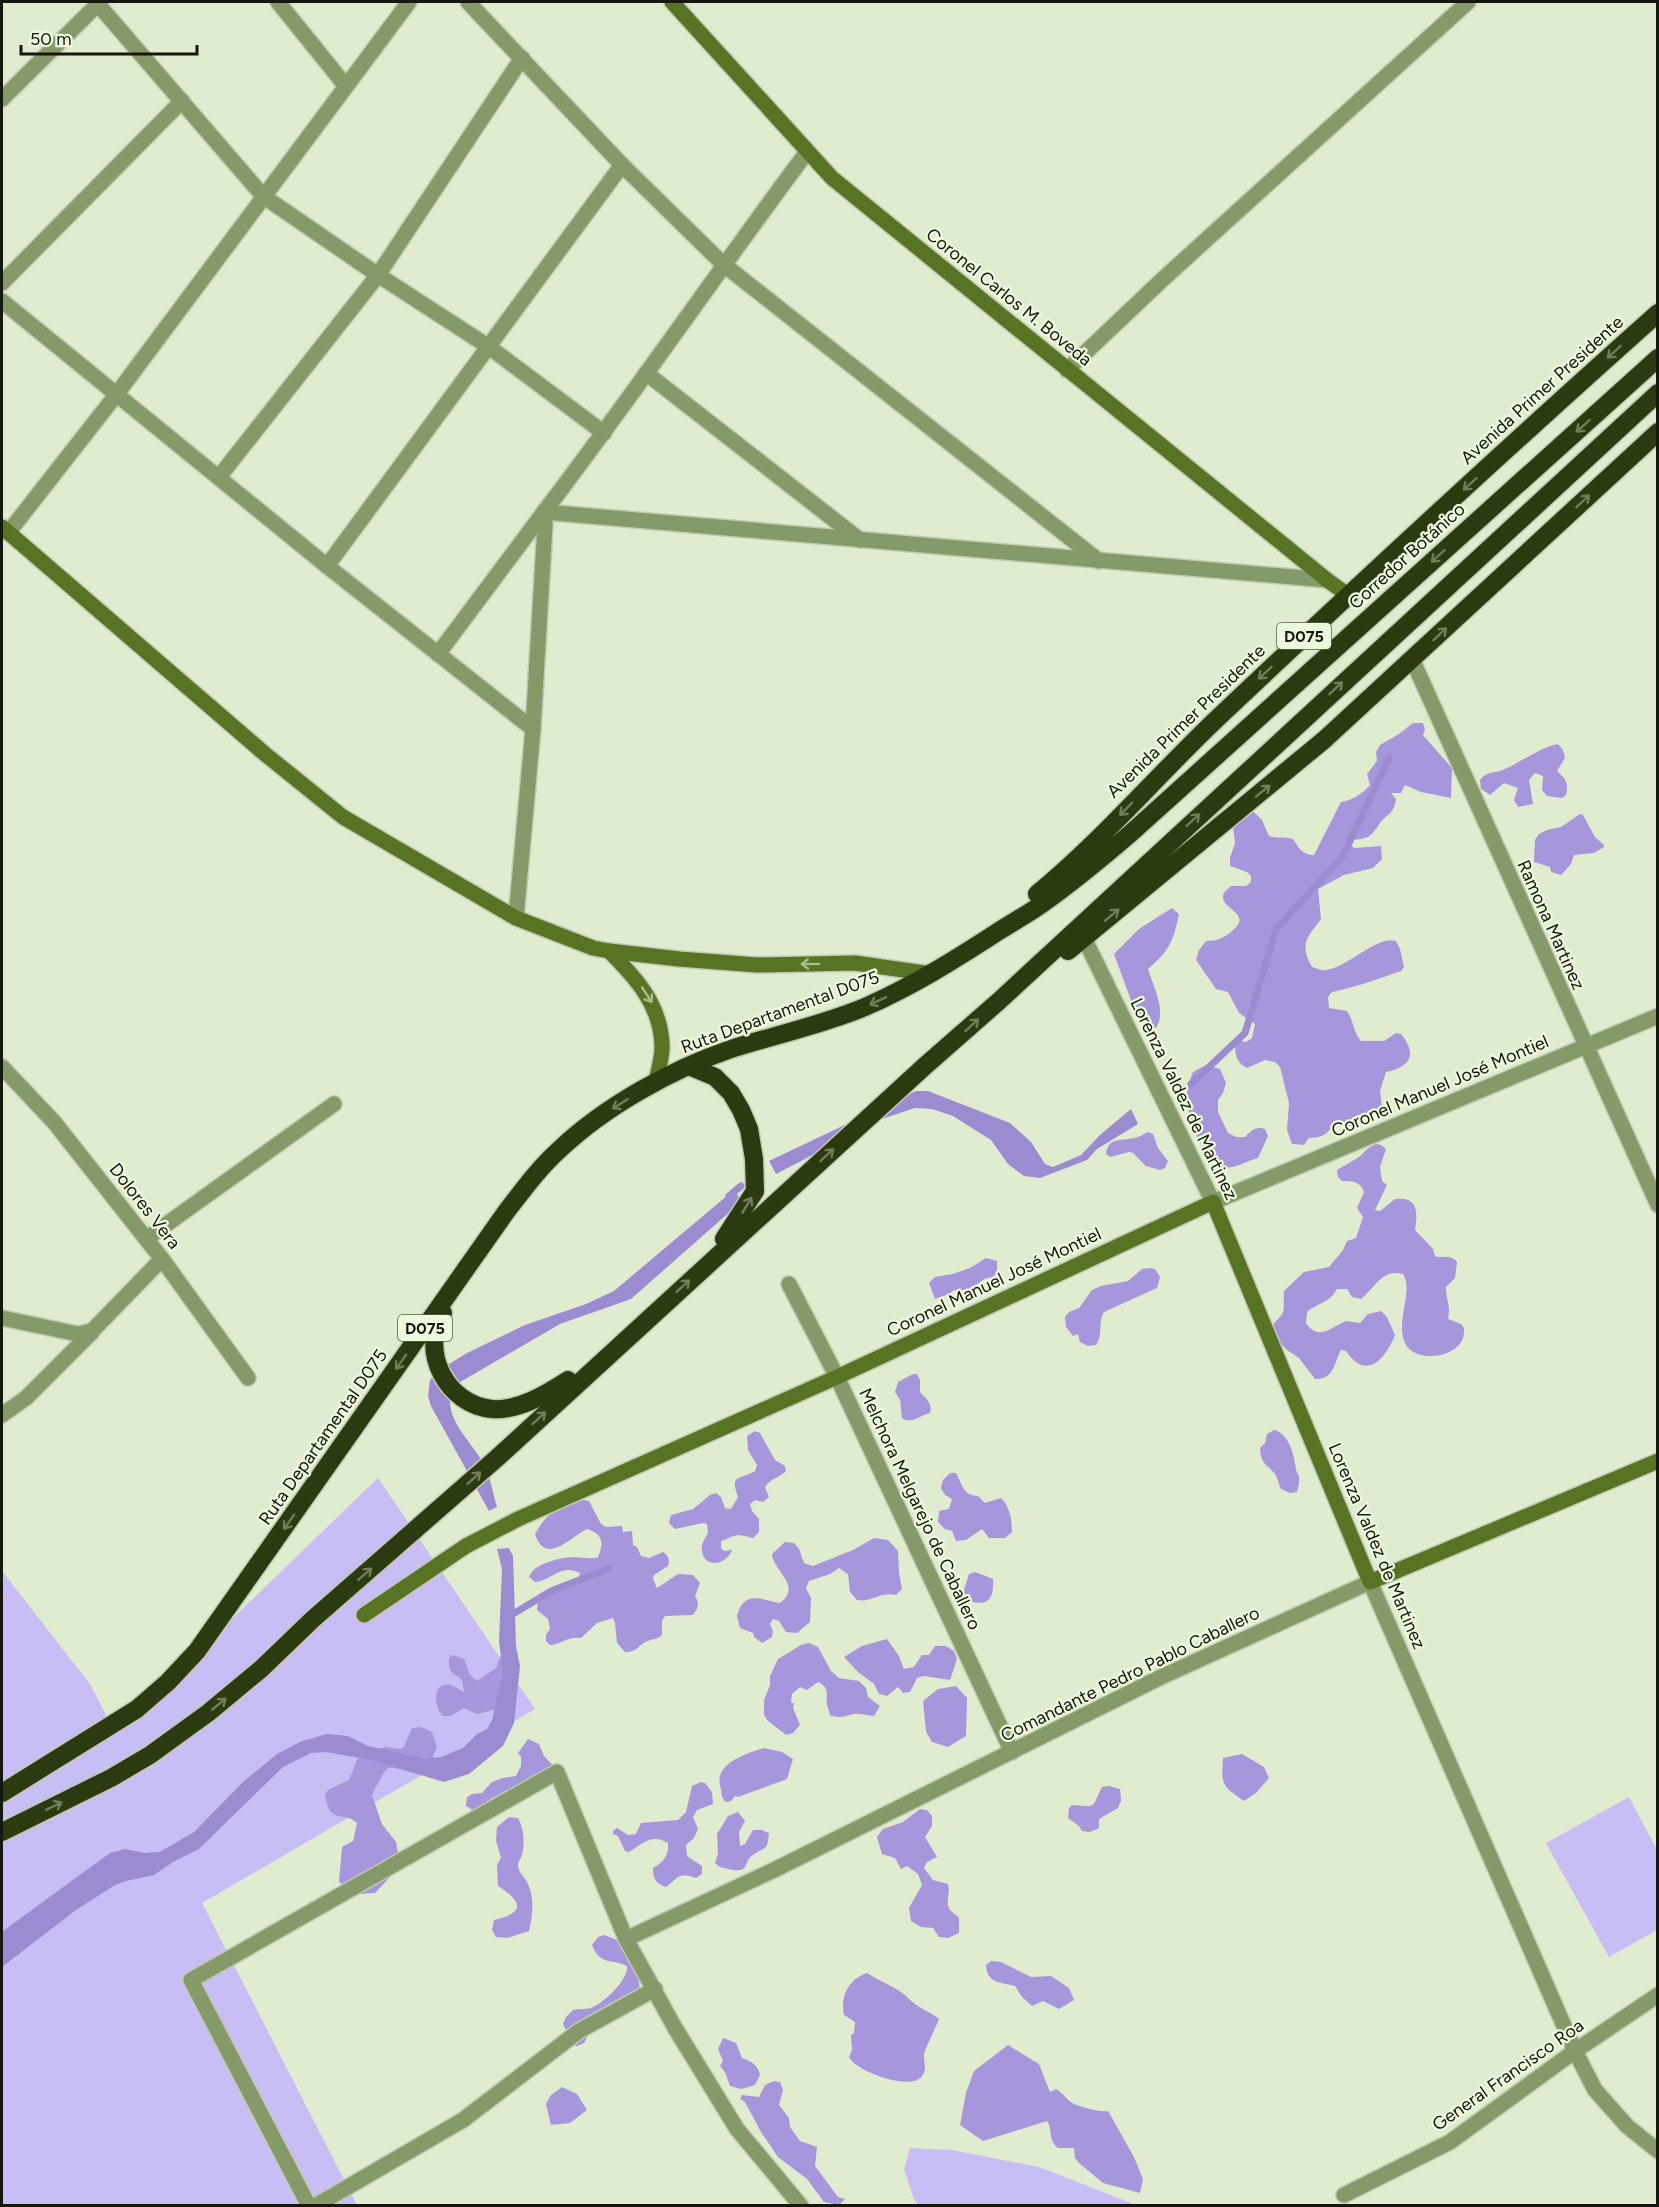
<svg xmlns="http://www.w3.org/2000/svg" width="1659" height="2207" viewBox="0 0 1659 2207" font-family="Figtree,sans-serif">
<style>
.green{fill:#c8bdf5}
.forest{fill:#a697dc}
.water{fill:#9b8cd1}
.lines{fill:none;stroke-linecap:round;stroke-linejoin:round}
.stream{stroke:#9b8cd1;stroke-width:7}
.street-casing{stroke:#bfcab1;stroke-width:18}
.secondary-casing{stroke:#bfcab1;stroke-width:18}
.highway-casing{stroke:#bfcab1;stroke-width:21}
.street{stroke:#869968;stroke-width:15}
.secondary{stroke:#597324;stroke-width:15}
.highway{stroke:#2c3a12;stroke-width:18}
.oneway{stroke:#707d59}
.oneway2{stroke:#aabd8a}
.labels{text-anchor:middle;dominant-baseline:central;stroke-width:4.5;stroke-linejoin:round;paint-order:stroke}
.shield{fill:#edf9dd;stroke:#555c4c;stroke-width:1.5}
.shield-label{font-size:16px;font-weight:bold;fill:#14180e}
.street-label{font-size:18px;fill:#14180e;stroke:#edf9dd}
</style>
<rect width="100%" height="100%" fill="#e0ecd0"/>
<g class="green">
<path d="M378,1478L535,1709L202,1903L357,2205H2V1571L90,1684L115,1732Z"/>
<path d="M1629,1797L1657,1850V1930L1609,1957L1546,1843Z"/>
<path d="M910,2148L952,2150L1039,2167L1136,2205H918L913,2197L904,2169Z"/>
</g>
<g class="forest">
<path d="M1413,723H1423L1425,730L1423,735L1452,768L1451,798L1421,792L1405,785L1401,793H1391L1396,799C1394,814 1388,813 1380,823C1370,837 1371,838 1352,840L1351,846L1355,848L1381,846L1382,859L1373,868L1344,875L1318,889L1321,919C1307,938 1299,944 1312,967C1316,968 1322,971 1326,970C1347,968 1377,935 1396,941L1400,949L1404,967L1401,971C1378,979 1356,987 1332,992L1328,997L1329,1008L1347,1011C1354,1021 1353,1032 1361,1041H1384L1396,1033L1401,1034C1418,1055 1410,1067 1386,1072L1380,1091L1382,1108L1352,1126H1332C1328,1135 1319,1138 1309,1138L1304,1145L1292,1144L1287,1130L1289,1103L1280,1067L1275,1062L1265,1060L1247,1068C1235,1062 1234,1051 1236,1040L1246,1042L1252,1038L1255,1024L1239,1013L1228,992L1216,989L1196,960L1199,950L1206,941C1217,941 1224,938 1232,931C1253,914 1223,910 1223,897C1223,892 1228,889 1231,886H1246L1251,882V876L1247,872L1230,866V858L1235,843L1233,826L1246,814L1254,812L1262,820L1269,836C1278,839 1283,836 1293,839C1299,848 1302,855 1314,855L1341,802C1353,800 1362,794 1370,785L1367,774L1377,761L1376,752L1380,745L1399,734Z"/>
<path d="M1558,744L1563,750L1565,758L1557,771C1566,780 1569,782 1566,795L1562,798L1547,796L1542,790L1543,776L1535,773L1529,780L1533,804L1518,807L1514,800L1518,788L1504,783L1490,795L1481,789L1480,780C1488,770 1495,774 1505,769C1523,761 1539,748 1558,744Z"/>
<path d="M1580,814L1583,815L1595,837L1604,845V847L1594,853L1574,855L1571,864L1561,875L1551,872L1550,867L1534,862L1535,840L1539,834L1547,830L1561,827Z"/>
<path d="M1172,908L1179,914C1173,942 1170,950 1148,969C1153,986 1167,1011 1156,1028L1148,1029L1139,1022L1114,954L1139,929Z"/>
<path d="M1206,1065L1220,1069L1226,1083L1223,1093L1218,1100V1112L1228,1133L1236,1137H1245C1252,1130 1255,1126 1265,1129L1268,1136L1258,1158C1246,1161 1234,1170 1222,1167C1202,1161 1186,1113 1187,1095C1187,1087 1190,1080 1193,1072Z"/>
<path d="M1148,1132L1153,1134L1158,1148L1168,1161L1165,1168L1160,1170L1146,1166L1133,1153L1129,1152L1110,1157L1106,1154C1108,1137 1121,1141 1134,1138C1139,1137 1144,1134 1148,1132Z"/>
<path d="M1376,1144L1381,1145L1386,1149L1380,1167L1382,1181L1387,1185L1375,1210L1380,1211L1395,1199C1418,1196 1418,1212 1415,1230L1433,1249L1435,1256C1443,1259 1451,1254 1457,1262L1455,1278L1446,1287C1446,1302 1451,1304 1448,1319L1461,1324L1464,1328C1464,1331 1464,1335 1463,1338C1456,1358 1415,1364 1405,1343C1395,1322 1414,1291 1403,1274C1382,1268 1375,1288 1361,1299L1352,1297L1347,1289H1337C1326,1306 1320,1301 1307,1312L1306,1323C1319,1342 1331,1327 1346,1321L1360,1323L1368,1314L1381,1311L1387,1317L1395,1335C1385,1360 1366,1381 1346,1351L1341,1350C1334,1363 1334,1380 1315,1379L1299,1358L1287,1350L1271,1334C1273,1319 1278,1322 1283,1312C1285,1305 1283,1298 1284,1291L1304,1272L1329,1267L1343,1250L1347,1241L1356,1238L1363,1217L1357,1208L1364,1192C1360,1181 1353,1181 1342,1181L1338,1177L1337,1170L1359,1157L1368,1148Z"/>
<path d="M986,1258L997,1261V1273L993,1277L984,1279L970,1290H954L949,1294L935,1299L929,1283L935,1277L953,1274L970,1268Z"/>
<path d="M1150,1268L1155,1269L1160,1277L1157,1288L1104,1312C1097,1324 1104,1334 1096,1345L1088,1346L1080,1342L1078,1334L1073,1336L1066,1327L1065,1317L1069,1312L1079,1308L1092,1290L1101,1286L1128,1281L1142,1269Z"/>
<path d="M913,1374H917L920,1380V1392C926,1399 933,1403 930,1413C920,1415 912,1425 902,1418L900,1400L895,1392L898,1382Z"/>
<path d="M1274,1430C1289,1433 1294,1455 1296,1469C1296,1472 1299,1474 1299,1477C1300,1481 1298,1488 1297,1492L1290,1493L1281,1489C1279,1485 1278,1479 1275,1474C1267,1464 1261,1465 1260,1448L1265,1443L1267,1434Z"/>
<path d="M755,1431L760,1433L775,1460L785,1466L786,1471C779,1478 771,1478 765,1487L769,1497L763,1502L755,1500L750,1504L752,1511L759,1519V1532L753,1538C736,1533 736,1535 721,1541V1548L724,1551L732,1550C725,1568 699,1568 702,1545C703,1540 707,1536 708,1532L707,1524L703,1523L675,1529L669,1523L671,1515L693,1509L710,1495L716,1493L721,1497L725,1508L731,1509L738,1497C729,1473 741,1480 755,1471L757,1465L748,1450L747,1436Z"/>
<path d="M950,1473H956C963,1485 962,1495 978,1496L985,1503L1001,1498C1010,1507 1012,1520 1012,1532L1005,1538H989L982,1529L966,1540L956,1541L952,1531L945,1529L938,1522L939,1511L949,1509L952,1499L945,1495L941,1488L943,1480Z"/>
<path d="M584,1500L589,1501L601,1524L606,1527L622,1526L623,1532L632,1531L633,1545L637,1547L641,1556L649,1558L663,1552C669,1556 670,1560 668,1566L654,1575L653,1579L657,1588L678,1574L693,1575L700,1583L695,1596C700,1604 698,1608 693,1615L665,1616L662,1621V1635C657,1640 655,1638 648,1641C637,1645 639,1652 625,1652L617,1643L615,1623L613,1618L597,1623L581,1638C567,1636 563,1644 550,1645L546,1641V1635L550,1629L548,1619L537,1610C538,1587 561,1585 578,1581L580,1573C560,1563 552,1581 535,1582L529,1577C534,1563 560,1558 573,1557C582,1557 589,1560 598,1557C604,1543 603,1534 587,1529C572,1536 545,1567 535,1534C546,1514 560,1502 584,1500Z"/>
<path d="M874,1538L888,1540L898,1551L899,1573L902,1589L896,1595C880,1591 871,1603 857,1600L850,1592L848,1574L839,1568L830,1574L809,1581L806,1588L811,1598L810,1622L797,1633L786,1632L779,1621L773,1619L770,1624L773,1631L772,1637L762,1643L754,1637L753,1633L740,1628L737,1616C744,1589 762,1600 780,1603C803,1586 773,1571 772,1554L785,1542L794,1543L799,1549L804,1563L813,1566L853,1550Z"/>
<path d="M975,1572L993,1579C994,1598 989,1607 969,1601L963,1593L969,1574Z"/>
<path d="M887,1639L899,1656L904,1669L914,1667L922,1655H929L935,1646H946L954,1651L957,1659L950,1680L924,1676L917,1678L910,1692L903,1693L898,1687L887,1696L879,1694L874,1684L858,1672L844,1657L862,1646Z"/>
<path d="M809,1643L818,1647L831,1671L839,1678L859,1681L866,1688L868,1697L880,1706L874,1716C868,1716 860,1713 854,1714C845,1716 840,1719 830,1715C830,1714 827,1705 827,1705C826,1694 830,1688 818,1682L807,1690L800,1687L792,1694L791,1703H794L793,1708L800,1725L793,1733L786,1735L767,1720L764,1715V1700L770,1685V1676L778,1659L801,1645Z"/>
<path d="M453,1655L464,1659L470,1675L477,1681L496,1668L501,1655L506,1675C498,1687 501,1696 497,1709L477,1714L464,1708L451,1716H443C434,1708 431,1681 451,1685C455,1686 460,1690 464,1692L462,1680C453,1672 448,1674 449,1658Z"/>
<path d="M956,1686L967,1698L966,1736L948,1747L932,1742L926,1732L923,1701L938,1689Z"/>
<path d="M421,1727L432,1732L437,1747L433,1756L436,1762L426,1775C416,1776 393,1764 387,1769C385,1769 374,1791 372,1795L382,1824L396,1842L399,1858L393,1874L375,1893L358,1894L339,1882L342,1847L353,1841L357,1823C342,1810 330,1826 325,1795L328,1790L349,1780L357,1760L364,1753L385,1747L400,1749L404,1747L412,1728Z"/>
<path d="M528,1739L539,1744L544,1756L558,1771L516,1792L492,1798L476,1812L466,1806L467,1797L472,1794L482,1793L492,1782L503,1778L516,1776L521,1766V1757L518,1753Z"/>
<path d="M764,1748L782,1752L793,1759L787,1779L738,1797L735,1796L731,1801L726,1802C721,1798 722,1795 721,1789C712,1764 745,1754 764,1748Z"/>
<path d="M1242,1754L1264,1767L1269,1778L1256,1793L1244,1801C1222,1786 1221,1785 1223,1758Z"/>
<path d="M701,1782L705,1783L712,1792L713,1804L697,1810L693,1817L698,1829L694,1838L686,1845L687,1856L702,1866V1874L696,1878C679,1872 680,1876 666,1887C656,1884 653,1879 653,1868C664,1862 669,1855 668,1843C651,1833 643,1844 629,1852L625,1851L618,1836L613,1834V1831L617,1828L628,1835L636,1834L641,1823L678,1820L686,1812L692,1786Z"/>
<path d="M1109,1786L1120,1789L1121,1801L1118,1808L1099,1819V1828L1090,1832L1082,1831L1079,1826L1068,1818L1069,1808L1072,1805C1095,1806 1091,1811 1102,1787Z"/>
<path d="M920,1809L927,1810L932,1816V1826L925,1837L937,1857L927,1862L924,1868L933,1880L948,1884C951,1893 944,1904 951,1911C953,1913 957,1915 959,1918V1933L948,1938L939,1937L933,1928L921,1927L911,1921L909,1908L922,1885L918,1874L907,1866L901,1869L895,1858L882,1854L877,1837L883,1829L903,1822Z"/>
<path d="M738,1812L745,1821L739,1832L740,1846L745,1844L753,1830H762L769,1833C767,1851 767,1846 754,1854C741,1863 752,1874 728,1869C722,1867 720,1868 715,1863L718,1854L717,1834L728,1816Z"/>
<path d="M509,1817L518,1818C525,1830 526,1852 518,1863C518,1872 521,1873 526,1880C535,1896 533,1914 529,1931L507,1938L496,1937L492,1930L494,1920C526,1913 522,1901 498,1886L497,1865L501,1858L496,1841L497,1827Z"/>
<path d="M604,1935L617,1940L627,1955L638,1976L641,1997L592,2029L584,2043L577,2046L573,2045L570,2032L566,2030L563,2024L566,2017L573,2010C581,2008 587,2010 593,2007C605,2002 629,1979 627,1966C611,1958 600,1966 592,1945L598,1937Z"/>
<path d="M991,1961L1001,1962L1031,1977L1051,1976L1069,1988L1074,2000L1059,2009L1043,2001L1032,2006L1022,1997L1015,1986C1001,1982 987,1984 986,1965Z"/>
<path d="M867,1973C878,1980 890,1985 901,1992C906,1995 910,2001 915,2004C924,2011 931,2012 939,2019C936,2027 925,2049 924,2054C923,2062 928,2068 922,2076C911,2092 855,2071 849,2057L852,2050L851,2035L854,2033L855,2022L844,2015C840,1996 849,1979 867,1973Z"/>
<path d="M723,2038L736,2043L742,2058C751,2061 758,2065 760,2075L755,2085L741,2089L730,2086L725,2072L720,2066L723,2061L718,2049Z"/>
<path d="M1008,2045L1039,2064L1050,2092L1056,2089C1063,2093 1065,2098 1071,2102C1076,2106 1102,2113 1108,2111L1134,2157L1143,2179L1140,2193L1103,2183L1079,2163L1075,2158L1074,2148H1058C1048,2140 1053,2131 1047,2121L983,2141L960,2125L966,2093L974,2071Z"/>
<path d="M774,2081L780,2082L783,2090L779,2105L789,2118L790,2127L800,2141L817,2147L815,2166L838,2197L845,2199L839,2205L824,2202L807,2179L778,2157L761,2132L745,2102L740,2099L742,2095L759,2097L765,2085Z"/>
<path d="M562,2087L577,2094L587,2110L570,2123L551,2125L546,2104L551,2095Z"/>
</g>
<g class="water">
<path d="M916,1091H928L1010,1123L1031,1142L1045,1164L1053,1167L1081,1155L1100,1135L1131,1109L1138,1124L1097,1149L1087,1160L1040,1178L1024,1176L1008,1164L991,1140L953,1116L932,1109L915,1108L846,1131L826,1148L776,1174L769,1161Z"/>
<path d="M735,1189L741,1202L631,1299L560,1324L455,1385C437,1415 473,1441 485,1467C491,1479 493,1494 497,1507L489,1511L431,1406L428,1396L430,1380L441,1369L467,1353L525,1325L586,1304L614,1291Z"/>
<path d="M509,1548L513,1556L516,1646L520,1666L514,1723L503,1746L469,1774L444,1782L371,1760L326,1752L311,1753L283,1767L199,1849L173,1862L154,1875L126,1881L115,1885L76,1910L2,1967L3,1931L110,1853L125,1849L144,1853L160,1852L194,1832L243,1782L277,1754L302,1741L327,1734L348,1736L368,1746L425,1759L441,1757L463,1748L477,1734L487,1729L492,1720L503,1673L499,1641L502,1569L497,1549Z"/>
</g>
<g class="lines">
<g class="stream">
<path d="M1191,1084L1245,1033L1276,929L1343,856L1389,758"/>
<path d="M729,1196L741,1186"/>
<path d="M508,1617L551,1591L608,1569"/>
</g>
<defs>
<g id="street">
<path d="M96,2L263,196L378,275L489,347L604,433"/>
<path d="M278,2L345,85"/>
<path d="M468,2L622,165L723,264L1099,561"/>
<path d="M2,99L100,2"/>
<path d="M2,283L182,101"/>
<path d="M2,301L327,566L533,729"/>
<path d="M1067,370L1163,279L1468,2"/>
<path d="M646,373L860,540"/>
<path d="M219,477L378,275L522,58"/>
<path d="M8,533L116,395L409,2"/>
<path d="M327,566L622,165"/>
<path d="M438,654L544,512L1327,580"/>
<path d="M1412,659L1658,1205"/>
<path d="M516,918L533,729L545,525L544,512C634,394 718,271 807,152"/>
<path d="M1084,938L1213,1202L1658,1016"/>
<path d="M2,1067L54,1122L162,1259L248,1378"/>
<path d="M146,1239L334,1104"/>
<path d="M789,1284L837,1377L1012,1752"/>
<path d="M2,1318L78,1334L92,1331L162,1259"/>
<path d="M2,1415L26,1398L92,1332"/>
<path d="M626,1939L774,1870L1161,1677L1370,1582L1575,2051L1595,2090L1627,2126L1658,2151"/>
<path d="M1344,2195L1450,2142L1575,2051L1658,1995"/>
<path d="M309,2206L191,1980L557,1772L626,1939L675,2028L737,2129L801,2206"/>
<path d="M315,2206L463,2120L579,2031L655,1989"/>
</g>
<g id="secondary">
<path d="M672,2L832,178L1327,580L1348,595"/>
<path d="M2,527L265,754L343,817L516,918L593,948L609,951L679,959L757,965L855,963L931,974"/>
<path d="M609,951C636,978 660,1004 662,1044C663,1056 658,1070 656,1082"/>
<path d="M364,1615L466,1546L518,1519L837,1377L1213,1202L1370,1582L1658,1461"/>
</g>
<g id="highway">
<path d="M1037,894C1104,839 1160,772 1223,713C1366,578 1511,444 1658,313"/>
<path d="M1068,951L1324,740L1658,432"/>
<path d="M691,1067L715,1077L731,1093L741,1110L749,1129L754,1159L755,1191L724,1239"/>
<path d="M443,1313C419,1351 447,1405 492,1409C519,1411 546,1394 568,1380"/>
<path d="M2,1793L137,1709L168,1682L197,1651L506,1212C523,1190 539,1168 559,1150C604,1107 672,1069 731,1049C775,1035 822,1025 865,1007C913,986 956,959 999,931C1013,922 1028,914 1042,904C1073,882 1102,858 1131,833L1658,358"/>
<path d="M2,1832L111,1778L150,1755L208,1713L261,1669L313,1619L497,1458L926,1065L999,1001L1658,393"/>
</g>
</defs>
<use href="#street" class="street-casing"/>
<use href="#secondary" class="secondary-casing"/>
<use href="#highway" class="highway-casing"/>
<use href="#street" class="street"/>
<use href="#secondary" class="secondary"/>
<use href="#highway" class="highway"/>
</g>
<defs><path id="oneway-shaft" d="M-6 0H5M1.5-3L5.5 0L1.5 3" fill="none" stroke-width="1.6" stroke-linecap="round" stroke-linejoin="round" transform="scale(1.5)"/></defs>
<g class="oneway">
<use href="#oneway-shaft" transform="translate(1614 352) rotate(137)"/>
<use href="#oneway-shaft" transform="translate(1583 426) rotate(138)"/>
<use href="#oneway-shaft" transform="translate(1470 484) rotate(138)"/>
<use href="#oneway-shaft" transform="translate(1583 501) rotate(-43)"/>
<use href="#oneway-shaft" transform="translate(1438 556) rotate(138)"/>
<use href="#oneway-shaft" transform="translate(1440 634) rotate(-43)"/>
<use href="#oneway-shaft" transform="translate(1265 673) rotate(137)"/>
<use href="#oneway-shaft" transform="translate(1336 688) rotate(-43)"/>
<use href="#oneway-shaft" transform="translate(1263 791) rotate(-39)"/>
<use href="#oneway-shaft" transform="translate(1126 809) rotate(134)"/>
<use href="#oneway-shaft" transform="translate(1193 820) rotate(-43)"/>
<use href="#oneway-shaft" transform="translate(1112 915) rotate(-40)"/>
<use href="#oneway-shaft" transform="translate(878 1001) rotate(155)"/>
<use href="#oneway-shaft" transform="translate(972 1025) rotate(-43)"/>
<use href="#oneway-shaft" transform="translate(620 1104) rotate(148)"/>
<use href="#oneway-shaft" transform="translate(827 1155) rotate(-42)"/>
<use href="#oneway-shaft" transform="translate(747 1205) rotate(-59)"/>
<use href="#oneway-shaft" transform="translate(683 1286) rotate(-42)"/>
<use href="#oneway-shaft" transform="translate(401 1362) rotate(125)"/>
<use href="#oneway-shaft" transform="translate(539 1418) rotate(-43)"/>
<use href="#oneway-shaft" transform="translate(474 1478) rotate(-42)"/>
<use href="#oneway-shaft" transform="translate(289 1522) rotate(125)"/>
<use href="#oneway-shaft" transform="translate(365 1574) rotate(-41)"/>
<use href="#oneway-shaft" transform="translate(219 1704) rotate(-40)"/>
<use href="#oneway-shaft" transform="translate(54 1806) rotate(-26)"/>
</g>
<g class="oneway2">
<use href="#oneway-shaft" transform="translate(810 964) rotate(179)"/>
<use href="#oneway-shaft" transform="translate(647 995) rotate(57)"/>
</g>
<g class="labels">
<g class="shield">
<rect x="1277" y="623" width="54" height="26" rx="4.5"/>
<rect x="398" y="1315" width="54" height="26" rx="4.5"/>
</g>
<g class="shield-label">
<text x="1304" y="636">D075</text>
<text x="425" y="1328">D075</text>
</g>
<g class="street-label">
<text transform="translate(1009 297) rotate(39)">Coronel Carlos M. Boveda</text>
<text transform="translate(1542 390) rotate(-42)">Avenida Primer Presidente</text>
<text transform="translate(1407 556) rotate(-42)">Corredor Botánico</text>
<text transform="translate(1186 721) rotate(-44)">Avenida Primer Presidente</text>
<text transform="translate(1551 925) rotate(66)">Ramona Martinez</text>
<text transform="translate(780 1012) rotate(-20)">Ruta Departamental D075</text>
<text transform="translate(1440 1086) rotate(-23)">Coronel Manuel José Montiel</text>
<text transform="translate(1184 1099) rotate(64)">Lorenza Valdez de Martinez</text>
<text transform="translate(145 1206) rotate(52)">Dolores Vera</text>
<text transform="translate(994 1282) rotate(-25)">Coronel Manuel José Montiel</text>
<text transform="translate(323 1437) rotate(-55)">Ruta Departamental D075</text>
<text transform="translate(920 1509) rotate(65)">Melchora Melgarejo de Caballero</text>
<text transform="translate(1377 1546) rotate(67)">Lorenza Valdez de Martinez</text>
<text transform="translate(1130 1674) rotate(-26)">Comandante Pedro Pablo Caballero</text>
<text transform="translate(1508 2075) rotate(-35)">General Francisco Roa</text>
</g>
</g>
<rect width="1659" height="2207" fill="none" stroke="#14180e" stroke-width="6"/>
<path d="M21 45v9h176v-9" fill="none" stroke="#14180e" stroke-width="3"/>
<text x="30" y="45" font-size="18" fill="#14180e" stroke="#edf9dd" stroke-width="4.5" paint-order="stroke">50 m</text>
</svg>
